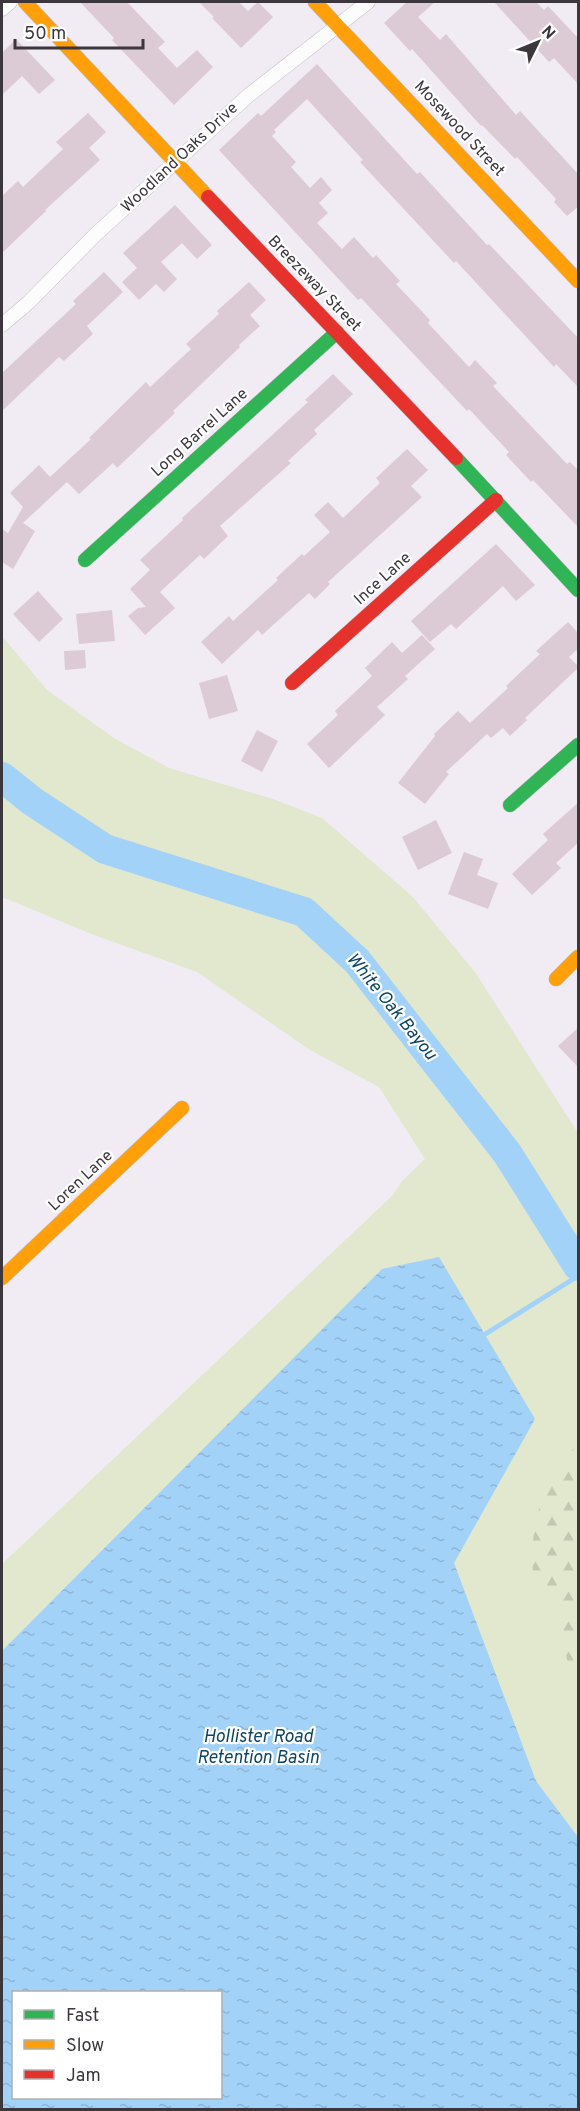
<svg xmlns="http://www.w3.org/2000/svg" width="580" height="2111" viewBox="0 0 580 2111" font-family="Overpass,sans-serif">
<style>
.green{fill:#e1e8ce;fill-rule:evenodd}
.forest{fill:url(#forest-firs)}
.water{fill:url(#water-ripples);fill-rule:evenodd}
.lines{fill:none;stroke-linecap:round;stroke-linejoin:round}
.stream{stroke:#a2d2f8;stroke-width:5}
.river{stroke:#a2d2f8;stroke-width:30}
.building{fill:#dccbd4}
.street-casing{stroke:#c3bfc6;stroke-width:15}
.fast-casing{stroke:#c3bfc6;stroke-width:15}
.slow-casing{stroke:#c3bfc6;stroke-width:15}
.jam-casing{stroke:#c3bfc6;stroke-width:15}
.street{stroke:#fdfcfd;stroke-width:14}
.fast{stroke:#30b455;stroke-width:14}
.slow{stroke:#ff9f0a;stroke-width:14}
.jam{stroke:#e5322d;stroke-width:14}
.labels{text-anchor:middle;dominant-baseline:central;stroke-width:4.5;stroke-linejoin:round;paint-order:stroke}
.street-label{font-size:16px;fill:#3b373d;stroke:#fff}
.water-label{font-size:18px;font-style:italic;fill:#0c4565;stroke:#fff}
</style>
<defs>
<pattern id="forest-firs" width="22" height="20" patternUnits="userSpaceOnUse" patternTransform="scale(1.5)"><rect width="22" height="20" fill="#e1e8ce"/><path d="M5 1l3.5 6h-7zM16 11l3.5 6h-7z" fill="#c2c8b2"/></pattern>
<pattern id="water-ripples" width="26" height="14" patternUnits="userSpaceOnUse" patternTransform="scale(1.5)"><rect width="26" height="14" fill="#a2d2f8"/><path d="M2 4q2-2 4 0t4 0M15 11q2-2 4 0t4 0" fill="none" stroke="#8cb5d6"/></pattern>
</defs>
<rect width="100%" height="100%" fill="#f1ebf4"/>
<path class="green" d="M2,636L47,690L114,738L169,768L273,799L322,818L412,896L475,972L578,1133V2109H2V1564L393,1195L402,1181L425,1159L379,1087L310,1050L197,972L94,935L2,897ZM14,1992H220V2098H14Z"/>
<path class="forest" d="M578,1446V1689C572,1677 567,1663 565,1649C564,1640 565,1631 562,1622C557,1605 541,1596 535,1580C524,1545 545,1463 578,1446Z"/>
<path class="water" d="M439,1257L535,1419L454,1563L536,1781L578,1837V2109H2V1651L382,1269ZM14,1992H220V2098H14Z"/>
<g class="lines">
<path class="stream" d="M479,1338L578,1276"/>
<path class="river" d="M2,777L32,801L105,849L304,912L357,961L507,1153L578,1266"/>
</g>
<g class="building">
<path d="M80,2H127L165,42L158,48L177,68L197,50L213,67L174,105L112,40L114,38Z"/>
<path d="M199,2H239L248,11L258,2L273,17L241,48L212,18L214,17Z"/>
<path d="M407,2H435L418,17L440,40L446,34L516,115L520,111L579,175V206L567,216L554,202L556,199L517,157L515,159L482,125L481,126L412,49L410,51L384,23Z"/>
<path d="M494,2H536L544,10L548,6L579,39V85L554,58L549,62Z"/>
<path d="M16,39L55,80L39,94L22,76L2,95V53Z"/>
<path d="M317,64L417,174L420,172L487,245L489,244L579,339V388L556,364L554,367L456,261L454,263L360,162L363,160L307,99L274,130L276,132L272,136L296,162L291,167L310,188L321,177L332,190L319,203L328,213L317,223L342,249L354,237L373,258L376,255L400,281L396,284L430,320L428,323L469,367L475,360L497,383L493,386L567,464L570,462L579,471V528L533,480L531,482L506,455L509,452L469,409L467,411L361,298L358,300L219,150L258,113L261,116Z"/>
<path d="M88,113L106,132L89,148L100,160L45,210L46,211L2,253V196L18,181L23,187L63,149L56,142Z"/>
<path d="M175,205L212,245L197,259L182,243L161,262L177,279L164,292L156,284L139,300L122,282L137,268L123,253Z"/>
<path d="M104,272L123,292L87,326L93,334L64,361L59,357L2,411V373L76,304L73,301Z"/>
<path d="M249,282L266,300L250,315L260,326L239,345L240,347L173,411L175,413L117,468L113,463L79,494L67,482L23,523L35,531L13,569L2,562V529L8,533L23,507L10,493L39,465L50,477L91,439L89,438L146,382L150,387L191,349L186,344L219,314L217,311Z"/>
<path d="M333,374L353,394L314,430L317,434L288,461L291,463L220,526L228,536L204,559L200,555L160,592L175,608L145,635L128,616L138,608L146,607L130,589L150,570L140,560L183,520L182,518L308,402L305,400Z"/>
<path d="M407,449L428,470L411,486L422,497L328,582L330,584L315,599L309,593L262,635L258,630L222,664L201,642L229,616L233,621L278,580L276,578L302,554L304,556L330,532L314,515L328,502L343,518L380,483L376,478Z"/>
<path d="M496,544L535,585L516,601L503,586L456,629L451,624L430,642L411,621Z"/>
<path d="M38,591L63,619L39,642L13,614Z"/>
<path d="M112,610L115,641L79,644L76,614Z"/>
<path d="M568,622L579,634V648L569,657L579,667L525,718L527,720L510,736L503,728L491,738L487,734L446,772L449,774L425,804L398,783L435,736L434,734L458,711L470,723L508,688L506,686L540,654L536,651Z"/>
<path d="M422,635L435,649L405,676L408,679L377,707L385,715L329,768L307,744L338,715L335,711L372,676L365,668L392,642L402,653Z"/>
<path d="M85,650L86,668L65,670L64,651Z"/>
<path d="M227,675L238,711L209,719L199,683Z"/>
<path d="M257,730L278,741L262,772L241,761Z"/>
<path d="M579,802V842L556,863L561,868L532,895L512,874L548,840L543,834Z"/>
<path d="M436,820L452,853L418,870L402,837Z"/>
<path d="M464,852L483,859L477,875L498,883L488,909L448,894Z"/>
<path d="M579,1027V1068L558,1046Z"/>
</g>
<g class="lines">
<defs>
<g id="street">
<path d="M2,9L10,2"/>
<path d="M2,325L28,303L95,235L249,95L368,2"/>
</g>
<g id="fast">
<path d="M456,458L578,590"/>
<path d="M85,560L337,332"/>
<path d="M510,805L578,745"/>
</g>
<g id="slow">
<path d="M25,2L208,197"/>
<path d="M315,2L578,281"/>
<path d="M556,979L578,957"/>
<path d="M2,1278L182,1108"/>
</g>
<g id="jam">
<path d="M208,197L456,458"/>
<path d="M292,683L496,500"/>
</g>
</defs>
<use href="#street" class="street-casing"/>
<use href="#fast" class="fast-casing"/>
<use href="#slow" class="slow-casing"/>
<use href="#jam" class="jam-casing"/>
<use href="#street" class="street"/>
<use href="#fast" class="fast"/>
<use href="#slow" class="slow"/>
<use href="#jam" class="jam"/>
</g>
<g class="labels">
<g class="street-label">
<text transform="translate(459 129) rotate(47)">Mosewood Street</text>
<text transform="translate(180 158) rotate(-43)">Woodland Oaks Drive</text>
<text transform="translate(314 284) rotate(46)">Breezeway Street</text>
<text transform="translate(200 433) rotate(-42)">Long Barrel Lane</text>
<text transform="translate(383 579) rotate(-42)">Ince Lane</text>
<text transform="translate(81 1181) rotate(-43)">Loren Lane</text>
</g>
<g class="water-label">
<text transform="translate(391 1007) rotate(51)">White Oak Bayou</text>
<text x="258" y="1737">Hollister Road<tspan x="258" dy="21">Retention Basin</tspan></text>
</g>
</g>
<rect width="580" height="2111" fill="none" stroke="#3b373d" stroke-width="6"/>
<rect x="12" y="1991" width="210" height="108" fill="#ffffff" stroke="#b1afb1" stroke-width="1.5"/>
<rect x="24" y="2010" width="30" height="9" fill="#30b455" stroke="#b1afb1" stroke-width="1.5"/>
<text x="66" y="2021" font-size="18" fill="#3b373d">Fast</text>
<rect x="24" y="2040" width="30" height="9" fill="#ff9f0a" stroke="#b1afb1" stroke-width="1.5"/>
<text x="66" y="2051" font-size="18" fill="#3b373d">Slow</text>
<rect x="24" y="2070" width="30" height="9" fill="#e5322d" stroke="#b1afb1" stroke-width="1.5"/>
<text x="66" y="2081" font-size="18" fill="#3b373d">Jam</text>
<g transform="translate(538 42) rotate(47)" stroke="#ffffff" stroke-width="4.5" paint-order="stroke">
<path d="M0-4.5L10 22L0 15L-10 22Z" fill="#3b373d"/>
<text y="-9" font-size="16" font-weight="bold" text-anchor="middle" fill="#3b373d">N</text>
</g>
<path d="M15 39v9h128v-9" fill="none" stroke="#3b373d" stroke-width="3"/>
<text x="24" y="39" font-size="18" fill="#3b373d" stroke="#ffffff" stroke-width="4.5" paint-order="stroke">50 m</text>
</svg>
